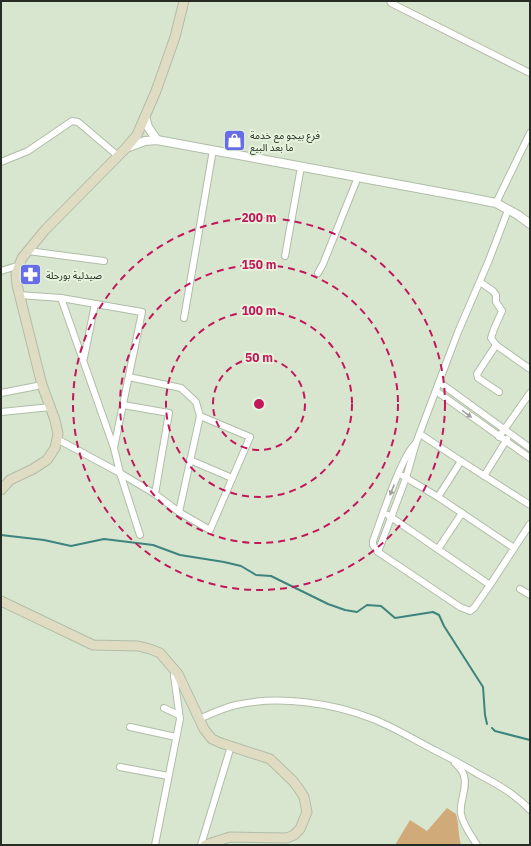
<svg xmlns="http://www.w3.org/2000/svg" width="531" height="846" viewBox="0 0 531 846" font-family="'IBM Plex Sans','Noto Sans Arabic',sans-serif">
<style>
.green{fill:#d0aa78}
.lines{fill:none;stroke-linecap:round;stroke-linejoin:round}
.stream{stroke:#3c847d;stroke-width:2}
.minor-casing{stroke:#b0bda7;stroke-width:8}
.tertiary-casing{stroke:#b0bda7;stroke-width:10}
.secondary-casing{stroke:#b0bda7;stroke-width:11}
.minor{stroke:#fff;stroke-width:6}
.tertiary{stroke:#fff;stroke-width:8}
.secondary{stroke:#e0dcc3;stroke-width:9}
.oneway{fill:#9da09c}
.ring{fill:none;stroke:#c2185b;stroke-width:2;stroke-dasharray:7 5}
.labels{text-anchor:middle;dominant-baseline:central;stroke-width:4;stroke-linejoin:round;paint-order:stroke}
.poi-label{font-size:10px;fill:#262b23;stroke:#e6f3dc;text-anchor:start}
.centre{fill:#c2185b;stroke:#e6f3dc;stroke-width:2}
.ring-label{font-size:12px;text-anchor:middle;font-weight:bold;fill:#c2185b;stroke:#e6f3dc;stroke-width:4;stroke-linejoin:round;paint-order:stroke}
</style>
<rect width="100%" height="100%" fill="#d9e6cf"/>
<path class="green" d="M447,808L456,814C459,824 458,835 461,845H395L410,820L427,831Z"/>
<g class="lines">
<g class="stream">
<path d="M1,535L44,540L71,546L104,539L153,545L180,555L224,562L241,566L256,575L271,576L328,604L345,610L357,612L367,605L381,606L395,618L433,612L439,615L444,626L483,687L485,715L487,724"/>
<path d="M492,728L495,731L530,740"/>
</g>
<defs>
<g id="minor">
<path d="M390,1L391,3L530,73"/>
<path d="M1,162L28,151L72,121L78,122L118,156"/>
<path d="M496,203L530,133"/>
<path d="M28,251L104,261"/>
<path d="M285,256L301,167"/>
<path d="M1,271L20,265"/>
<path d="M318,273L323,264L358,177"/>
<path d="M480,282L493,291L496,295V302L502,311L494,329L491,338L496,345L530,369"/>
<path d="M19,295L61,298L142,312L114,448"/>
<path d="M61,298L114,448L120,473L140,535"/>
<path d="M184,318L213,150"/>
<path d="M496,345L477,374L478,378L499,392"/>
<path d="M84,358L95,304"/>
<path d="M129,377L181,388L196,402L200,416L179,512"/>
<path d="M439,382L530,448"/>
<path d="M436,391L530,458"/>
<path d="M1,393L42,385"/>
<path d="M123,405L169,413L155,494"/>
<path d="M1,412L51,407"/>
<path d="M420,434L461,461L530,505"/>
<path d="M499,437L530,393"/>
<path d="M57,439L120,473L155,494L179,512L210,530L250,437L200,416"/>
<path d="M416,443C401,456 381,520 373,541V545L378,552L460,607L470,611L474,608L490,585L530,524"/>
<path d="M190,460L232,478"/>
<path d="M403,476L438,497L514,548"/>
<path d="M484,476L507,439"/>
<path d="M438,497L461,461"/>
<path d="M388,515L490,585"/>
<path d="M438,549L462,513"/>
<path d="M378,552L406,478L416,443L439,382L458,332L489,260L508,210"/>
<path d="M520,589L530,595"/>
<path d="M164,708L179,715"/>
<path d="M199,719C211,714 223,708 236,705C279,695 333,703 373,719C396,728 416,741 438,752C452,759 465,766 478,774C497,784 515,794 530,810"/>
<path d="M130,727L176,737"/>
<path d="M455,763C458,766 463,771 464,776C468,788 459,801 461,814C463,825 471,835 477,845"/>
<path d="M120,767L168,776"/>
<path d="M155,845L180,719L174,676L175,669"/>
<path d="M201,845L231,746"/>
</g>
<g id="tertiary">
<path d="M145,117L148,127L157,140"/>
<path d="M126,148L145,141L157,140L471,198L496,203L518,215L530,224"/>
</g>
<g id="secondary">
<path d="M1,490L10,480L33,469L47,460L55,448L58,434L55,420L42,385L17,285L16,274L22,258L45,230L125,149L137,135L156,91L175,37L184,1"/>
<path d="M1,601L93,645L138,646L150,649L160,653L178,674L204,729L212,739L221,743L270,759L293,781L299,789L304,797L307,812L300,829L294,835L287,838L230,837L205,845"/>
</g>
</defs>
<use href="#minor" class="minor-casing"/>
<use href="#tertiary" class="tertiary-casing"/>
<use href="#secondary" class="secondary-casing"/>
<use href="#minor" class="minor"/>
<use href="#tertiary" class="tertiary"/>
<use href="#secondary" class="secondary"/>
</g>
<defs><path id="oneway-solid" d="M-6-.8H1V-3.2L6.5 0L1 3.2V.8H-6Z"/></defs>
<g class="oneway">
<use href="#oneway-solid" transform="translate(467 414) rotate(36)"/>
<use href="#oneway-solid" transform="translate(392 490) rotate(112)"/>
</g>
<g class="ring">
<circle cx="259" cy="404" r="46"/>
<circle cx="259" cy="404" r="93"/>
<circle cx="259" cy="404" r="139"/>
<circle cx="259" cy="404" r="186"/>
</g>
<defs>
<symbol id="shop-square" viewBox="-11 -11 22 22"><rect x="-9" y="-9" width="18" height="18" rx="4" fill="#676de6" stroke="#e6f3dc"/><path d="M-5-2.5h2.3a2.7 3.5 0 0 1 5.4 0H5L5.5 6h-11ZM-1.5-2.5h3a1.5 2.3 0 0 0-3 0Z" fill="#fff"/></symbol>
<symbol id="pharmacy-square" viewBox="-11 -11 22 22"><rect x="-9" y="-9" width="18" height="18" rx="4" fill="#676de6" stroke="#e6f3dc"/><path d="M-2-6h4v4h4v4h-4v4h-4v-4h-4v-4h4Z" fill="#fff"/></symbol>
</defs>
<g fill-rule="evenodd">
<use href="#shop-square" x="222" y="128" width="25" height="25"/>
<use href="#pharmacy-square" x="18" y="262" width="25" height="25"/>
</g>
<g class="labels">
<g class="poi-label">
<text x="250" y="135">فرع بيجو مع خدمة<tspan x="250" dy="12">ما بعد البيع</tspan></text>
<text x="46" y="275">صيدلية بورحلة</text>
</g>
</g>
<circle cx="259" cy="404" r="6" class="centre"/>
<g class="ring-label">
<text x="259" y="222">200 m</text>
<text x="259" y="269">150 m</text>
<text x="259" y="315">100 m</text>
<text x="259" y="362">50 m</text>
</g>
<rect width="531" height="846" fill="none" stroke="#262b23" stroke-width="4"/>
</svg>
